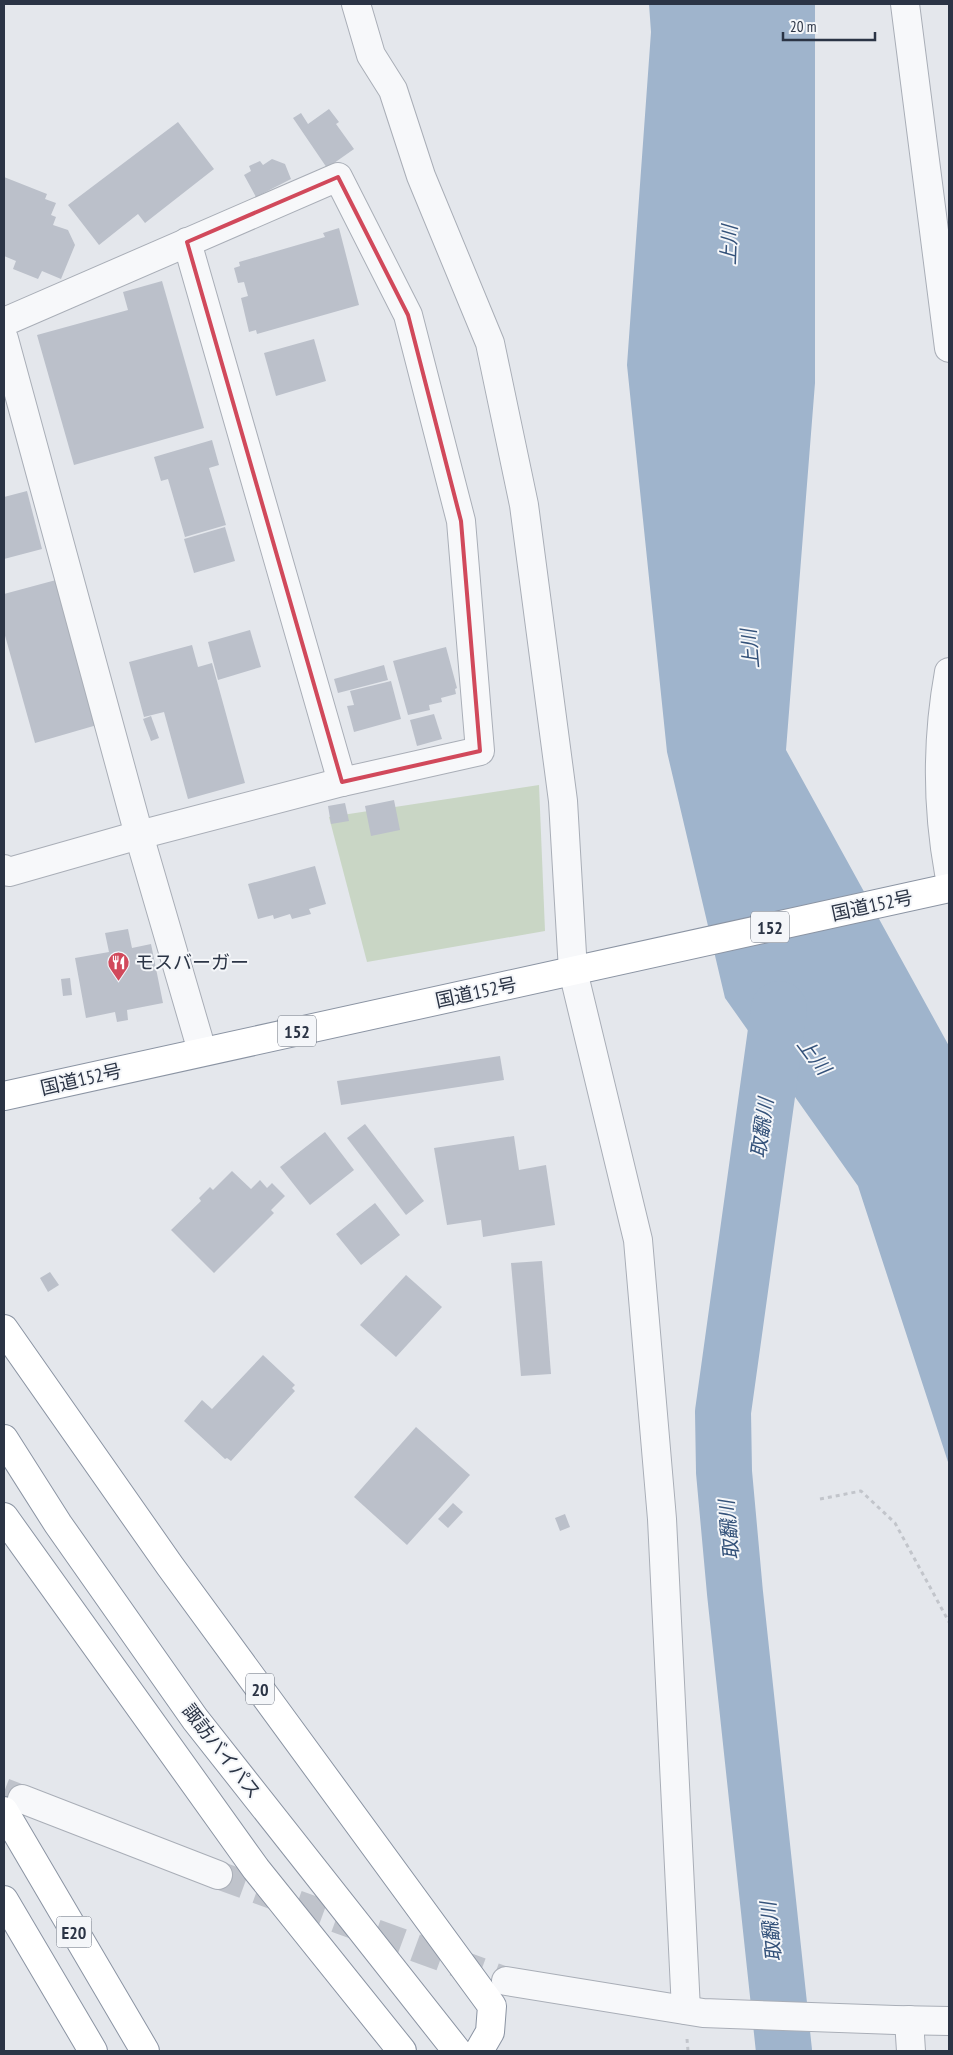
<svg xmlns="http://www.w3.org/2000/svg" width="953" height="2055" viewBox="0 0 953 2055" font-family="'PT Sans Narrow','Noto Sans JP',sans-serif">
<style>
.green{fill:#c9d6c5}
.water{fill:#9fb4cc}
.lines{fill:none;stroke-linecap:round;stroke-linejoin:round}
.river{stroke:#9fb4cc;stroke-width:56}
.building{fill:#bbc0ca}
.minor-tunnel{stroke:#bfc3cb;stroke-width:28;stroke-dasharray:28 14;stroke-linecap:butt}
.minor-casing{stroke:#a9aeb7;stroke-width:30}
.highway-casing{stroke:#8b94a3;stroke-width:30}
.path{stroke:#c2c5cb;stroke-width:3;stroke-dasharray:4 4;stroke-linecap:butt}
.minor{stroke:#f7f8fa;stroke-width:28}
.highway{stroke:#fff;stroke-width:28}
.marked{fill:none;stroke:#d1495b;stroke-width:4;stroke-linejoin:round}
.labels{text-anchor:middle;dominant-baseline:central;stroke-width:4;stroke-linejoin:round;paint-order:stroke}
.shield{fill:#f4f6f9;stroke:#676e7b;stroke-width:1}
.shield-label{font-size:18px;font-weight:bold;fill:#2b3445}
.street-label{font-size:19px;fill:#2b3445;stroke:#f4f6f9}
.poi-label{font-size:19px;fill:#2b3445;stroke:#f4f6f9;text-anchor:start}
.water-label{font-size:20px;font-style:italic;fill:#34527a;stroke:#f4f6f9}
</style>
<rect width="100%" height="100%" fill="#e4e7ec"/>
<path class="green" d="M539,785L545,931L367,962L329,817Z"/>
<path class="water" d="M649,4H815V383L786,750L949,1046V1465L858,1186L725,998L667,752L627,365L651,32Z"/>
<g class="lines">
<path class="river" d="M779,1009L723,1412L724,1472L735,1593L784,2051"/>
</g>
<g class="building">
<path d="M329,109L339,122L336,124L354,149L327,168L293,118L301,113L308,124Z"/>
<path d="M178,122L214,169L145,223L138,214L99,245L68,205Z"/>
<path d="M272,159L285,164L291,179L256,197L244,175L251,171L249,166L260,161L263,165Z"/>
<path d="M4,177L47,194L45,199L56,203L51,215L56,217L53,225L68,230L75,245L61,279L42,271L38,279L13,269L16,261L4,256Z"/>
<path d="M339,228L359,305L257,334L256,330L249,332L241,298L248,296L244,282L238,283L234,268L240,266L239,262L325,237L323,233Z"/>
<path d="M162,281L204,428L74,465L37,335L128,310L123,292Z"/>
<path d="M314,339L326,381L276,396L264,353Z"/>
<path d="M212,440L219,465L209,468L226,525L185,537L168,479L161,481L154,457Z"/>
<path d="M27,491L42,549L4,559V497Z"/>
<path d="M225,527L235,561L194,573L184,539Z"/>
<path d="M56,580L97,725L35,743L4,632V594Z"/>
<path d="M250,630L261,667L218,680L208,642Z"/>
<path d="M192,645L198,667L212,663L245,783L188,799L164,712L144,717L129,662Z"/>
<path d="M446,647L457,688L455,689L456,694L441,698L442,702L429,705L430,710L408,715L393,661Z"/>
<path d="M384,665L388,680L338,693L334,679Z"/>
<path d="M391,681L401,719L354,732L347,706L354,705L350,691Z"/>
<path d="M434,714L442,739L417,746L410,720Z"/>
<path d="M151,716L159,738L151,741L143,719Z"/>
<path d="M394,800L400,830L371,836L365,806Z"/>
<path d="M345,803L349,821L331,824L328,806Z"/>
<path d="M315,866L326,904L309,909L311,914L292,919L290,914L274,919L273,915L258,919L248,884Z"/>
<path d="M128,929L132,948L151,944L163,1003L127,1010L128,1020L117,1022L115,1012L86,1018L75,958L109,952L105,933Z"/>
<path d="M70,978L72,995L63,996L61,979Z"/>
<path d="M500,1056L504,1080L341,1105L337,1081Z"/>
<path d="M365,1124L424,1201L406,1215L347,1138Z"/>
<path d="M325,1132L354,1170L310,1205L280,1167Z"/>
<path d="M514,1136L519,1170L546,1165L555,1225L483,1237L481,1220L447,1225L434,1148Z"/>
<path d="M232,1171L251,1189L260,1180L267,1188L272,1183L285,1196L271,1210L274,1213L214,1273L171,1230L201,1201L199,1198L210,1187L213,1190Z"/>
<path d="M375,1203L400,1235L361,1265L336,1234Z"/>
<path d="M542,1261L551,1374L521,1376L511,1263Z"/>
<path d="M50,1272L59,1285L48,1292L40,1278Z"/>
<path d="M406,1275L442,1307L396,1357L360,1325Z"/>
<path d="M263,1355L295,1385L292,1388L295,1391L231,1461L227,1458L225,1459L184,1421L202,1400L212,1409Z"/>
<path d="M416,1427L470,1475L407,1545L354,1497Z"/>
<path d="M453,1503L463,1512L448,1528L438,1519Z"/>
<path d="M565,1514L570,1527L560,1531L555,1518Z"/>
</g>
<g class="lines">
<g class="minor-tunnel">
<path d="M4,1792L22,1799"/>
<path d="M218,1875L506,1981"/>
</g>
<defs>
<g id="minor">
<path d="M356,4L371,55L393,90L421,176L490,343L524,505L563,801L573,971L638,1240L662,1519L686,2010"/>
<path d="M905,4L949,348"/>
<path d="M187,242L342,782"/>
<path d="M4,322L338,177L408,315L461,521L480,751L342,782L139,835L9,872L4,869"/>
<path d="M4,339L139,835L202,1051"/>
<path d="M949,672C937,738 937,807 949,873"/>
<path d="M22,1799L218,1875"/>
<path d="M506,1981L703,2013L895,2020L949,2021"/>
<path d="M909,2020L911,2051"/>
</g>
<g id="highway">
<path d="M4,1096L949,888"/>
<path d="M4,1329L170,1566L492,2006L490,2032L479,2051"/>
<path d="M4,1439L58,1524L195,1719L457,2051"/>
<path d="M4,1517L256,1869L402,2051"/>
<path d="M4,1811L145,2051"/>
<path d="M4,1900L93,2051"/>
</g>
</defs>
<use href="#minor" class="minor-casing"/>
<use href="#highway" class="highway-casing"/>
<g class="path">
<path d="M820,1499L861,1491L895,1523L949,1622"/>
<path d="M687,2039L688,2051"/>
</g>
<use href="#minor" class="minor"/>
<use href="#highway" class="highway"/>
</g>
<path class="marked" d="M338,177L408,315L461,521L480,751L342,782L187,242Z"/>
<defs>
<symbol id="restaurant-pin" viewBox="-11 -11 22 30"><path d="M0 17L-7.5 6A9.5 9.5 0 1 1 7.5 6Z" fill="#d1495b" stroke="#f4f6f9"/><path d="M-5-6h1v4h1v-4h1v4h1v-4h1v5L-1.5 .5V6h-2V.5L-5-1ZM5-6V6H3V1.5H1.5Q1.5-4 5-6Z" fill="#fff"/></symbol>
</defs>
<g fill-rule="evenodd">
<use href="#restaurant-pin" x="106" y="950" width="25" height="34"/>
</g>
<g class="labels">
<g class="shield">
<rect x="751" y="911.5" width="38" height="31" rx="4"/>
<rect x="278" y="1015.5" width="38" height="31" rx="4"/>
<rect x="246" y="1673.5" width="28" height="31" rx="4"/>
<rect x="56.5" y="1916.5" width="35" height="31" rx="4"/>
</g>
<g class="shield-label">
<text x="770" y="927">152</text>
<text x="297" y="1031">152</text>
<text x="260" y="1689">20</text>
<text x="74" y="1932">E20</text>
</g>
<g class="street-label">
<text transform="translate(872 905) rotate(-12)">国道152号</text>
<text transform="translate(476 992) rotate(-12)">国道152号</text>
<text transform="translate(81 1079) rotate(-13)">国道152号</text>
<text transform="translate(222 1751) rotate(52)">諏訪バイパス</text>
</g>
<g class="poi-label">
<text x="135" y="962">モスバーガー</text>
</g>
<g class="water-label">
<text transform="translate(729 245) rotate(-88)">上川</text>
<text transform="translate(750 649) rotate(-95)">上川</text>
<text transform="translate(814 1056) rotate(53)">上川</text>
<text transform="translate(762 1128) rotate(-82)">取飜川</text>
<text transform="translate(729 1530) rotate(-95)">取飜川</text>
<text transform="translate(771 1932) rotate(-96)">取飜川</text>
</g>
</g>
<rect width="953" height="2055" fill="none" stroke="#2b3445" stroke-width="10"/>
<path d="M783 32v8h92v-8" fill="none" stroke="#2b3445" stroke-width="2.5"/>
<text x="790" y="32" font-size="15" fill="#2b3445" stroke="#f4f6f9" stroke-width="4" paint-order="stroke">20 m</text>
</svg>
